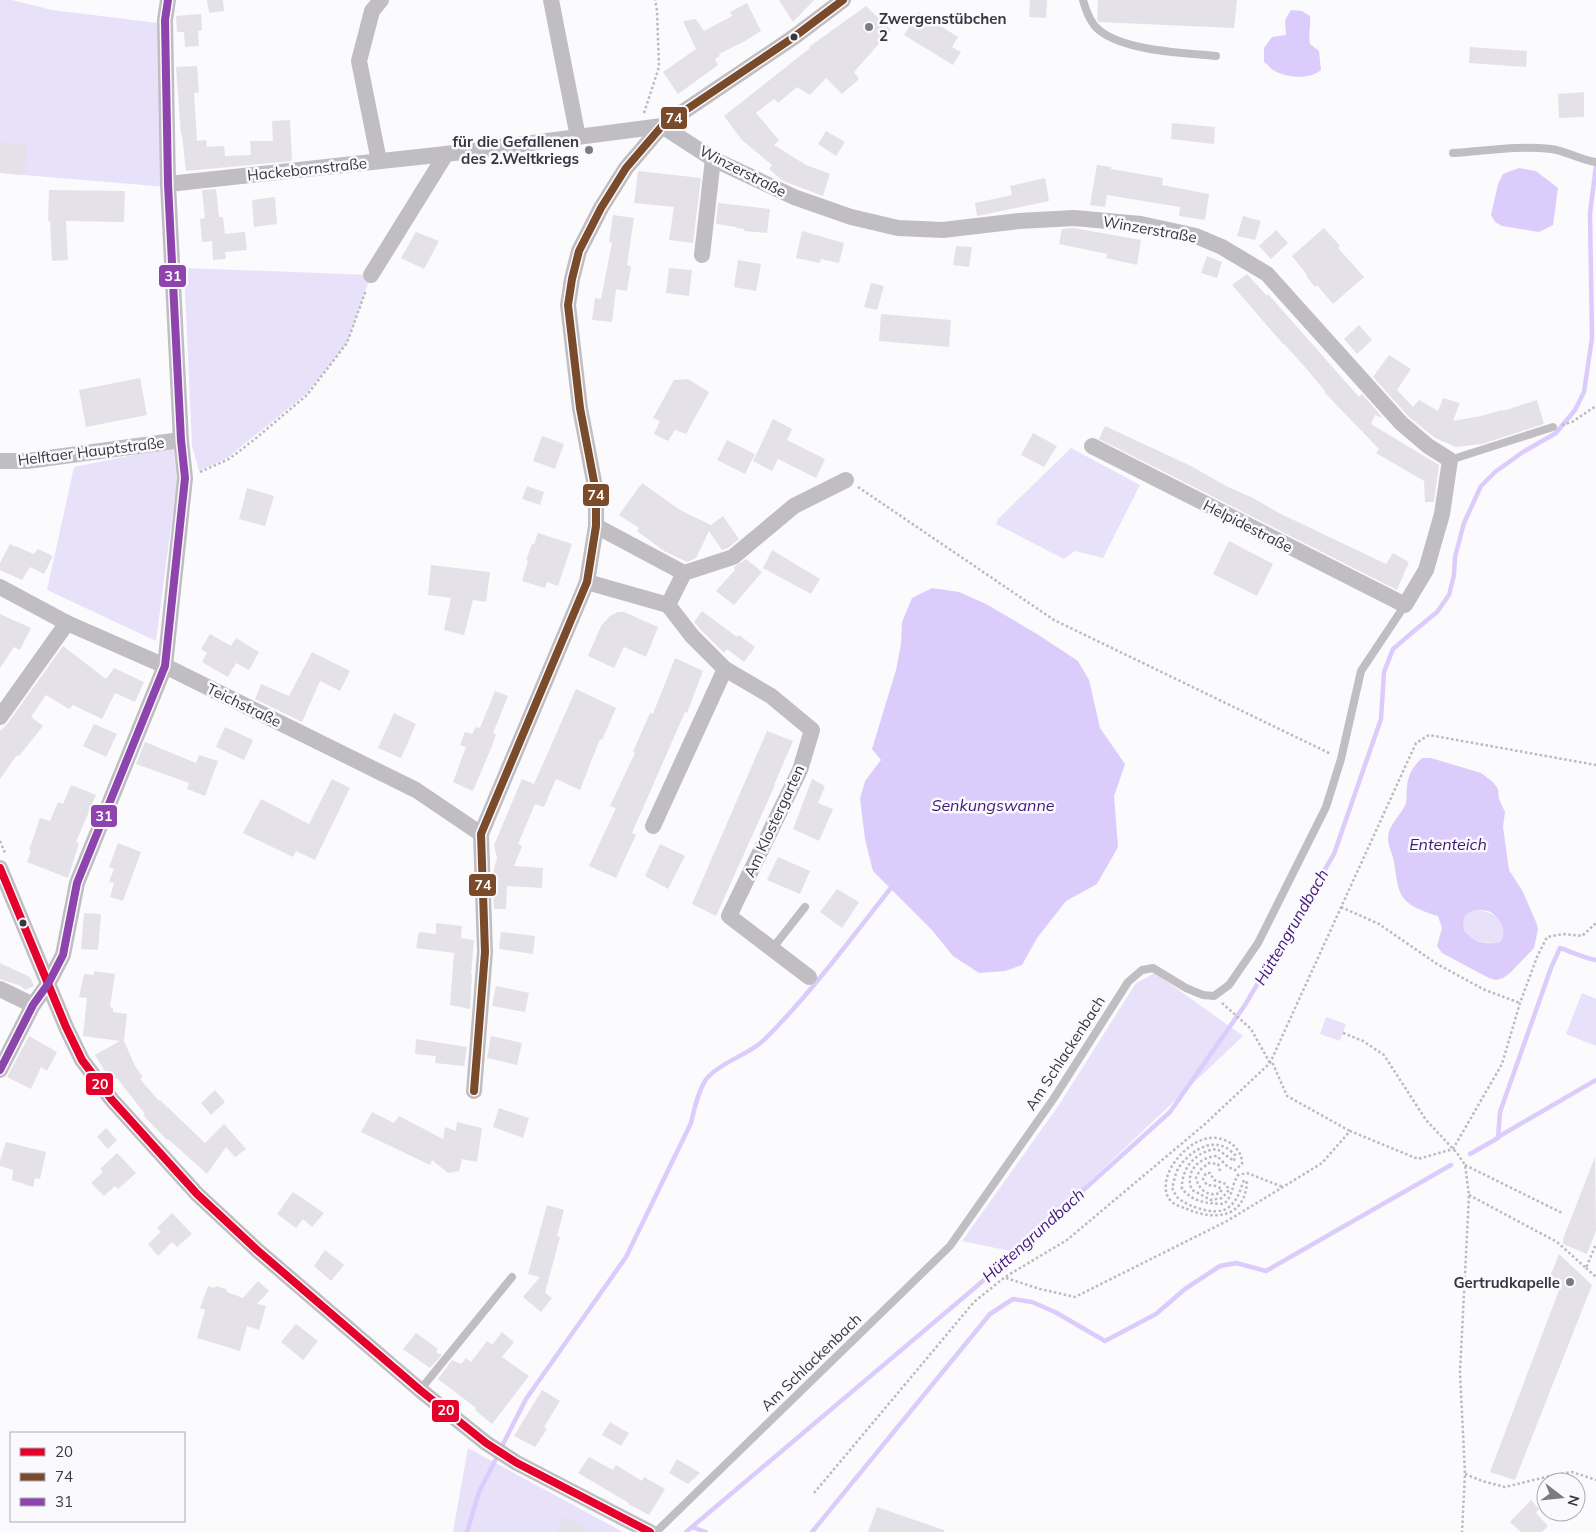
<svg xmlns="http://www.w3.org/2000/svg" width="1596" height="1532" viewBox="0 0 1596 1532" font-family="Mulish,sans-serif">
<style>
.green{fill:#e8e1fa}
.water{fill:#dcccfc;fill-rule:evenodd}
.lines{fill:none;stroke-linecap:round;stroke-linejoin:round}
.stream{stroke:#dcccfc;stroke-width:4.5}
.building{fill:#e4e2e8}
.path{stroke:#bbbabd;stroke-width:2.5;stroke-dasharray:2.5 2.5;stroke-linecap:butt}
.lane{stroke:#c0bec2;stroke-width:8}
.street{stroke:#c0bec2;stroke-width:16}
.bus-1-casing{stroke:#faf9fe;stroke-width:11}
.bus-2-casing{stroke:#faf9fe;stroke-width:11}
.bus-3-casing{stroke:#faf9fe;stroke-width:11}
.bus-1{stroke:#e4002b;stroke-width:8}
.bus-2{stroke:#7a4b2a;stroke-width:8}
.bus-3{stroke:#8e44ad;stroke-width:8}
.poi-dot{fill:#7d7b82;stroke:#faf9fe;stroke-width:2}
.bus-dot{fill:#393640;stroke:#faf9fe;stroke-width:2}
.labels{text-anchor:middle;dominant-baseline:central;stroke-width:5;stroke-linejoin:round;paint-order:stroke}
.poi-label{font-size:15px;font-weight:bold;fill:#393640;stroke:#faf9fe;text-anchor:end}
.street-label{font-size:15px;fill:#393640;stroke:#faf9fe}
.water-label{font-size:16px;font-style:italic;fill:#431776;stroke:#faf9fe}
.line-badge{stroke:#faf9fe;stroke-width:2}
.badge-label{font-size:14px;text-anchor:middle;font-weight:bold;fill:#fff}
</style>
<rect width="100%" height="100%" fill="#fbfafd"/>
<g class="green">
<path d="M0,0H12L52,10L158,23L167,187L0,173Z"/>
<path d="M184,268L371,275L347,343L306,394L227,458L199,471L192,446Z"/>
<path d="M173,447L177,481L156,641L47,590L74,467Z"/>
<path d="M1071,448L1140,485L1103,558L1075,551L1064,559L996,524L998,519Z"/>
<path d="M1476,910C1492,911 1505,919 1504,938L1500,942C1482,944 1477,943 1464,931C1463,919 1463,913 1476,910Z"/>
<path d="M1155,973L1243,1036L1015,1252L962,1241L1059,1105L1136,983Z"/>
<path d="M1582,993L1596,999V1046L1566,1034Z"/>
<path d="M1326,1017L1346,1024L1340,1041L1320,1034Z"/>
<path d="M468,1448L623,1532H453Z"/>
</g>
<g class="water">
<path d="M1291,10L1302,11L1310,16C1311,26 1308,33 1310,44L1319,51L1321,70C1309,80 1286,78 1273,70C1270,68 1267,64 1264,62V48L1272,37L1286,35L1285,20Z"/>
<path d="M1519,168L1536,171L1558,188L1553,225L1539,232L1502,226L1495,222L1491,215L1498,184L1503,174Z"/>
<path d="M932,588L959,592L986,604L1037,634L1078,661L1089,680L1100,728L1125,764L1114,796L1118,847L1097,884L1066,901L1037,938L1022,965L1005,971L979,973L953,956L932,930L873,871L865,839L860,799L865,781L881,760L872,749L896,670L901,644L902,622L912,598Z"/>
<path d="M1422,758H1431L1481,773L1493,782L1498,789L1499,799L1505,812L1503,827L1509,870L1523,892L1536,922L1538,929L1534,948L1510,973L1503,978L1496,980L1489,978L1442,953L1437,946L1442,928L1438,916C1425,912 1405,906 1400,892C1396,882 1396,869 1393,858C1391,849 1386,842 1389,832C1392,821 1402,814 1406,803C1407,798 1406,792 1407,787C1408,775 1413,766 1422,758ZM1476,910C1481,910 1488,910 1492,913C1501,920 1508,933 1500,942C1482,945 1477,943 1464,931C1463,919 1463,913 1476,910Z"/>
</g>
<g class="lines">
<g class="stream">
<path d="M1498,1137L1596,1080"/>
<path d="M1470,1154L1498,1138L1500,1112L1551,968L1560,948C1572,952 1583,958 1596,960"/>
<path d="M501,1448L526,1399L626,1257L691,1123C694,1110 699,1087 708,1077C724,1060 749,1055 765,1039C811,993 850,940 890,889"/>
<path d="M692,1527L706,1532"/>
<path d="M467,1532L479,1492L498,1455"/>
<path d="M686,1532L977,1286L1170,1112L1245,1005L1334,854L1381,719L1384,672L1393,649L1414,631L1437,612L1449,595L1454,575L1455,557L1464,523L1481,486L1495,472L1523,452L1556,433L1575,410L1584,392L1592,338L1590,213L1596,166"/>
<path d="M812,1532L990,1314L1013,1299L1032,1302L1055,1312L1105,1341L1156,1314L1185,1289L1220,1266L1236,1263L1266,1271L1451,1165"/>
</g>
</g>
<g class="building">
<path d="M207,0H223L224,11L209,13Z"/>
<path d="M779,0H814L793,22Z"/>
<path d="M1030,0H1047L1046,18L1029,17Z"/>
<path d="M1098,0H1237L1234,28L1099,22L1097,19Z"/>
<path d="M747,3L761,31L745,41L719,54L720,56L715,59L718,65L678,94L663,72L696,49L683,21L696,19L704,31L732,16L730,12Z"/>
<path d="M866,6L891,30L854,72L859,79L842,94L826,78L810,95L797,87L778,103L774,99L756,113L779,140L774,145L806,165L830,174L823,196L783,181L769,169L772,165L742,140L724,116L781,71L810,48L809,47Z"/>
<path d="M919,12L958,37L952,47L961,52L953,65L904,35Z"/>
<path d="M201,14L202,30L198,31L199,46L185,47L184,32H177L176,16Z"/>
<path d="M1470,47L1527,51L1526,67L1469,63Z"/>
<path d="M197,66L199,92L194,93L197,141L206,140L207,147L224,146L225,156L251,155L250,141H273L272,121L290,120L292,161L186,171L182,135H181L176,67Z"/>
<path d="M1584,92V117L1559,118L1558,94Z"/>
<path d="M1172,123L1215,127L1214,144L1171,139Z"/>
<path d="M826,131L845,142L836,156L818,144Z"/>
<path d="M0,142L27,145L24,175L0,173Z"/>
<path d="M1097,165L1111,167V169L1163,178L1162,185L1209,194L1205,220L1179,216L1180,207L1107,195L1105,207L1090,205Z"/>
<path d="M638,171L701,178L693,243L669,240L674,207L634,203Z"/>
<path d="M1045,178L1049,201L977,216L975,203L1012,195L1010,186Z"/>
<path d="M216,189L219,217H223L225,234L245,232L247,250L225,252L226,259L213,260L212,241L202,242L200,219L205,218L202,190Z"/>
<path d="M49,190L125,191L124,222L66,221L68,260L52,261L50,221H48Z"/>
<path d="M275,197L277,224L254,227L252,200Z"/>
<path d="M718,203L770,209L767,233L744,231V229L736,228V227L716,224Z"/>
<path d="M613,215L634,218L627,265L631,266L627,291L616,289L612,322L592,320L595,298L601,299L612,243L609,242Z"/>
<path d="M1243,216L1261,221L1255,240L1237,236Z"/>
<path d="M1074,228L1141,240L1137,265L1106,258L1107,254L1059,244L1062,229Z"/>
<path d="M1324,228L1340,246L1338,248L1364,277L1333,304L1317,285L1315,287L1306,276L1307,275L1292,256Z"/>
<path d="M1276,230L1288,243L1271,259L1259,246Z"/>
<path d="M802,231L844,243L839,263L821,259L820,263L796,258Z"/>
<path d="M416,232L439,241L424,269L401,258Z"/>
<path d="M956,246L972,247L969,267L953,265Z"/>
<path d="M1207,256L1222,262L1217,278L1201,273Z"/>
<path d="M738,260L761,264L756,291L734,287Z"/>
<path d="M669,268L692,270L689,296L666,293Z"/>
<path d="M1247,274L1267,296L1268,294L1359,397L1362,394L1383,418L1375,415L1371,424L1439,465L1434,502H1425L1424,481L1376,453L1379,449L1324,392L1325,391L1304,366L1284,344H1283L1232,285Z"/>
<path d="M871,283L884,286L877,310L864,307Z"/>
<path d="M881,314L951,320L949,347L879,341Z"/>
<path d="M1359,325L1372,340L1357,354L1344,339Z"/>
<path d="M1389,355L1411,369L1397,390L1413,407L1419,400L1438,411L1443,398L1460,403L1453,421L1481,416L1502,410L1503,411L1537,400L1544,424L1482,444L1456,447L1435,438L1408,416L1373,377Z"/>
<path d="M140,378L147,415L86,427L79,390Z"/>
<path d="M688,379L709,392L686,434L675,430L668,441L654,434L660,421L653,418L674,380Z"/>
<path d="M773,419L792,429L787,440L825,459L816,478L778,459L772,471L753,461Z"/>
<path d="M1105,426L1191,466L1226,486L1253,498L1279,513L1386,564L1393,553L1409,562L1397,590L1099,439Z"/>
<path d="M1033,433L1057,446L1044,467L1021,455Z"/>
<path d="M542,436L564,444L555,469L533,461Z"/>
<path d="M727,440L755,454L745,474L717,460Z"/>
<path d="M642,483L680,510L711,525L723,516L739,539L728,548L722,550L709,531L696,558L687,562L664,551L637,531L639,528L619,515Z"/>
<path d="M527,486L544,492L540,505L522,499Z"/>
<path d="M247,488L274,496L265,526L239,519Z"/>
<path d="M538,533L572,544L558,586L547,582L545,588L522,581L528,561L526,560L532,544H534Z"/>
<path d="M1229,541L1273,564L1257,596L1213,574Z"/>
<path d="M10,544L34,554L38,549L53,556L44,574L30,567L22,580L0,570V563Z"/>
<path d="M772,550L820,579L811,594L763,568Z"/>
<path d="M746,559L762,572L734,605L716,591L735,570L734,567Z"/>
<path d="M431,565L490,572L486,602L473,600L464,635L444,630L451,598L428,595Z"/>
<path d="M702,611L737,637L739,635L755,647L744,662L727,649L724,653L700,629L694,622Z"/>
<path d="M618,612H624L658,627L646,657L624,647L614,668L588,656L601,626L610,616Z"/>
<path d="M0,614L31,628L20,650L14,647L0,668Z"/>
<path d="M210,634L231,646L236,638L259,652L249,670L236,663L228,677L202,662L207,653L201,649Z"/>
<path d="M63,646L106,679L114,668L144,682L135,702L115,693L102,719L73,705L69,709L46,695L31,717L43,726L19,756L17,755L0,779V731L8,723Z"/>
<path d="M312,652L350,671L340,691L320,681L302,722L255,699L261,684L289,696Z"/>
<path d="M675,658L703,671L687,713L685,712L632,833L636,835L616,878L589,866L616,808L610,806L635,753L633,752L650,713L653,714Z"/>
<path d="M576,689L616,708L602,740L600,739L580,790L556,779L544,807L535,804L518,844L522,846L514,866L543,868L542,888L507,886L506,909H494L492,876L497,858L494,845L522,779L534,784Z"/>
<path d="M495,691L508,696L493,733L496,735L492,746L473,791L453,782L466,747L460,745L465,732L472,734L476,727L480,728Z"/>
<path d="M394,713L416,724L401,758L378,748Z"/>
<path d="M94,724L117,734L106,757L83,746Z"/>
<path d="M225,727L253,740L244,760L216,747Z"/>
<path d="M767,731L793,741L774,785H775L716,916L692,904Z"/>
<path d="M145,742L196,763L199,755L218,761L205,796L187,789L189,783L136,764Z"/>
<path d="M332,779L350,788L315,860L296,851L293,857L243,833L261,799L309,824Z"/>
<path d="M812,779L825,786L818,803L833,809L819,841L793,829Z"/>
<path d="M71,785L96,795L76,842L79,843L68,878L27,862L31,851L29,850L40,818L50,821L58,802L63,804Z"/>
<path d="M118,843L141,852L123,901L110,897L114,883L109,882L114,869L109,867Z"/>
<path d="M660,844L685,856L668,889L645,876Z"/>
<path d="M778,857L810,871L800,894L767,880Z"/>
<path d="M837,889L859,902L842,928L820,912Z"/>
<path d="M84,913L101,914L98,950L81,949Z"/>
<path d="M436,923L462,926L461,938L474,940L471,974H472L470,1009L450,1005L454,953L416,948L419,932L436,934Z"/>
<path d="M501,932L535,936L533,954L499,949Z"/>
<path d="M0,963L30,977L34,986L25,990L21,986L0,979Z"/>
<path d="M94,971L115,974L110,1007L113,1008V1012L127,1014L124,1041L135,1066L143,1077L140,1079L159,1101L160,1100L205,1143L224,1124L246,1149L235,1157L226,1147L207,1174L168,1139L167,1140L143,1115L145,1114L117,1078L111,1082L95,1055L120,1041L83,1036L87,998L79,997L84,974L94,975Z"/>
<path d="M496,986L529,993L525,1012L492,1006Z"/>
<path d="M29,1036L57,1052L47,1071L41,1067L31,1089L7,1077Z"/>
<path d="M491,1036L522,1043L517,1065L487,1058Z"/>
<path d="M416,1039L467,1047L464,1066L435,1063L436,1056L415,1054Z"/>
<path d="M215,1090L225,1102L211,1115L201,1103Z"/>
<path d="M499,1108L529,1118L523,1138L493,1127Z"/>
<path d="M372,1112L394,1123L399,1116L443,1139L445,1127L456,1131L457,1122L482,1128L477,1162L462,1159L459,1171L448,1173L432,1160L430,1165L361,1132Z"/>
<path d="M106,1128L117,1140L108,1149L97,1137Z"/>
<path d="M6,1142L46,1152L40,1179L35,1178L33,1187L12,1180L13,1170L0,1166V1160Z"/>
<path d="M117,1153L136,1173L118,1189L115,1186L104,1196L91,1183L103,1172L100,1169Z"/>
<path d="M1595,1157L1596,1230L1587,1254L1563,1244V1239Z"/>
<path d="M293,1192L324,1213L312,1227L303,1219L296,1228L277,1214Z"/>
<path d="M547,1205L564,1210L557,1236L560,1237L545,1293L552,1298L541,1312L523,1297L540,1277L528,1274Z"/>
<path d="M172,1213L192,1234L177,1247L172,1242L158,1256L148,1244L161,1232L157,1228Z"/>
<path d="M325,1250L344,1265L331,1281L314,1266Z"/>
<path d="M1559,1254L1592,1285L1515,1480L1490,1472L1559,1290L1549,1279Z"/>
<path d="M258,1281L269,1291L257,1304L266,1306L259,1330L247,1326L240,1351L197,1338L205,1310L200,1308L208,1286L214,1288L216,1286L226,1289L227,1292L243,1298Z"/>
<path d="M296,1324L318,1341L303,1360L281,1342Z"/>
<path d="M502,1332L514,1342L502,1357L529,1376L492,1424L475,1410L476,1408L438,1379L452,1360L461,1364L466,1358L471,1362L487,1341L492,1345Z"/>
<path d="M416,1333L438,1349L436,1352L442,1355L430,1368L403,1349Z"/>
<path d="M542,1390L560,1401L544,1427L547,1429L535,1447L514,1436Z"/>
<path d="M610,1422L629,1433L621,1446L602,1435Z"/>
<path d="M589,1457L613,1470L616,1465L642,1481L644,1477L665,1489L649,1515L628,1504L629,1503L578,1473Z"/>
<path d="M677,1459L700,1473L688,1484L669,1473Z"/>
<path d="M1531,1500L1539,1509L1536,1513L1548,1526L1542,1532H1521L1510,1522Z"/>
<path d="M877,1507L944,1530V1532H868Z"/>
<path d="M564,1517L593,1532H556Z"/>
</g>
<g class="lines">
<g class="path">
<path d="M644,113L659,67L657,10L655,0"/>
<path d="M1562,425L1572,422L1596,406"/>
<path d="M200,472L229,459L255,439L307,395L347,343L366,290"/>
<path d="M858,487L1054,620L1331,754"/>
<path d="M0,841L5,853"/>
<path d="M1341,907L1379,924L1437,964L1485,990L1520,1003"/>
<path d="M1222,1003L1251,1029L1270,1063L1273,1064L1287,1096L1350,1131"/>
<path d="M1343,1033L1363,1041L1384,1055L1426,1120L1457,1153L1465,1165L1469,1195L1460,1372L1465,1474L1462,1532"/>
<path d="M1465,1165L1562,1213"/>
<path d="M1220,1171L1218,1164L1209,1163L1200,1170L1196,1178C1199,1190 1208,1197 1220,1193L1222,1189L1216,1186L1207,1185L1203,1179L1206,1173H1210L1214,1180L1226,1184L1229,1190L1222,1198L1211,1200L1192,1190C1184,1172 1199,1157 1217,1156L1228,1167L1235,1170L1242,1164C1243,1148 1225,1136 1210,1138C1190,1140 1169,1163 1166,1182C1165,1189 1166,1195 1170,1200C1174,1205 1182,1207 1187,1209C1215,1221 1244,1218 1247,1183L1244,1180C1240,1190 1238,1200 1229,1207C1217,1217 1189,1207 1178,1198C1175,1195 1174,1191 1172,1188C1174,1182 1175,1174 1178,1169C1186,1155 1206,1140 1222,1146C1227,1147 1232,1152 1235,1155L1234,1161L1217,1149C1196,1151 1181,1168 1182,1189C1195,1203 1206,1203 1224,1204C1235,1192 1230,1188 1238,1175L1247,1173L1283,1187"/>
<path d="M1469,1195L1557,1242L1586,1268L1596,1244"/>
<path d="M1586,1268L1596,1277"/>
<path d="M1006,1278L1040,1289L1075,1297L1227,1221L1283,1187L1322,1163L1350,1131L1418,1159L1453,1149L1502,1064L1520,1003L1537,957L1547,937L1563,934L1582,936L1596,923"/>
<path d="M1465,1474L1482,1481L1505,1487L1554,1475L1572,1472L1596,1480"/>
<path d="M814,1493L974,1302L1005,1277L1067,1240L1205,1124L1270,1063L1416,743L1429,735L1596,765"/>
</g>
<g class="lane">
<path d="M1083,0C1086,11 1090,23 1099,30C1124,51 1184,53 1216,56"/>
<path d="M1453,153C1485,151 1519,145 1551,149C1567,151 1580,160 1596,162"/>
<path d="M1450,460L1553,427"/>
<path d="M772,949L805,907"/>
<path d="M420,1390L512,1277"/>
<path d="M656,1532L950,1246L1054,1098L1128,982L1142,970L1153,968L1186,988L1203,995L1214,996L1229,985L1258,943L1326,807L1341,759L1361,671L1405,605"/>
</g>
<g class="street">
<path d="M551,0L578,137"/>
<path d="M662,126L713,159L794,197L851,217L898,228L943,230L1019,221L1074,218L1141,224L1196,236L1222,247L1267,274L1401,423L1428,446L1450,460L1442,514L1426,570L1405,605L1092,446"/>
<path d="M379,161L359,61L372,11L381,0"/>
<path d="M168,184L446,154"/>
<path d="M702,255L713,159"/>
<path d="M371,275L446,154L662,126"/>
<path d="M0,461H27L181,440"/>
<path d="M596,526L684,573"/>
<path d="M587,582L668,605L684,573L733,557L794,506L846,480"/>
<path d="M0,587L67,623L165,666L416,790L481,834"/>
<path d="M668,605L692,636L725,669L771,696L812,730L800,770L729,916L809,977"/>
<path d="M0,717L67,623"/>
<path d="M653,826L725,669"/>
<path d="M0,868L66,1027L82,1060L112,1100L197,1194L257,1250L420,1390L486,1443L517,1463L650,1532"/>
<path d="M0,989L33,1005"/>
<path d="M0,1070L33,1005L48,984L63,955L77,883L165,666L185,478L181,440L168,184L165,20L168,0"/>
<path d="M474,1091L485,952L481,834L587,582L596,526V492L580,408L568,305L572,279L579,251L601,208L626,168L662,126L794,37L843,0"/>
</g>
<defs>
<path id="bus-1" d="M0,868L66,1027L82,1060L112,1100L197,1194L257,1250L420,1390L486,1443L517,1463L650,1532"/>
<path id="bus-2" d="M474,1091L485,952L481,834L587,582L596,526V492L580,408L568,305L572,279L579,251L601,208L626,168L662,126L794,37L843,0"/>
<path id="bus-3" d="M0,1070L33,1005L48,984L63,955L77,883L165,666L185,478L181,440L168,184L165,20L168,0"/>
</defs>
<use href="#bus-1" class="bus-1-casing"/>
<use href="#bus-2" class="bus-2-casing"/>
<use href="#bus-3" class="bus-3-casing"/>
<use href="#bus-1" class="bus-1"/>
<use href="#bus-2" class="bus-2"/>
<use href="#bus-3" class="bus-3"/>
</g>
<g class="poi-dot">
<circle cx="869" cy="27" r="5"/>
<circle cx="589" cy="150" r="5"/>
<circle cx="1570" cy="1282" r="5"/>
</g>
<g class="bus-dot">
<circle cx="794" cy="37" r="4.5"/>
<circle cx="23" cy="923" r="4.5"/>
</g>
<g class="labels">
<g class="poi-label">
<text x="879" y="18" text-anchor="start">Zwergenstübchen<tspan x="879" dy="17">2</tspan></text>
<text x="579" y="141">für die Gefallenen<tspan x="579" dy="17">des 2.Weltkriegs</tspan></text>
<text x="1560" y="1282">Gertrudkapelle</text>
</g>
<g class="street-label">
<text transform="translate(307 169) rotate(-6)">Hackebornstraße</text>
<text transform="translate(743 171) rotate(27)">Winzerstraße</text>
<text transform="translate(1150 229) rotate(10)">Winzerstraße</text>
<text transform="translate(91 451) rotate(-7)">Helftaer Hauptstraße</text>
<text transform="translate(1248 526) rotate(27)">Helpidestraße</text>
<text transform="translate(244 705) rotate(26)">Teichstraße</text>
<text transform="translate(774 821) rotate(-65)">Am Klostergarten</text>
<text transform="translate(1065 1053) rotate(-57)">Am Schlackenbach</text>
<text transform="translate(811 1362) rotate(-44)">Am Schlackenbach</text>
</g>
<g class="water-label">
<text x="993" y="805">Senkungswanne</text>
<text x="1448" y="844">Ententeich</text>
<text transform="translate(1291 927) rotate(-60)">Hüttengrundbach</text>
<text transform="translate(1033 1235) rotate(-42)">Hüttengrundbach</text>
</g>
</g>
<g class="line-badge">
<rect x="660" y="106" width="28" height="24" rx="5" fill="#7a4b2a"/>
<rect x="158" y="264" width="29" height="24" rx="5" fill="#8e44ad"/>
<rect x="582" y="483" width="28" height="24" rx="5" fill="#7a4b2a"/>
<rect x="90" y="804" width="28" height="24" rx="5" fill="#8e44ad"/>
<rect x="468" y="873" width="29" height="24" rx="5" fill="#7a4b2a"/>
<rect x="85" y="1072" width="29" height="24" rx="5" fill="#e4002b"/>
<rect x="431" y="1399" width="29" height="24" rx="5" fill="#e4002b"/>
</g>
<g class="badge-label">
<text x="674" y="123">74</text>
<text x="173" y="281">31</text>
<text x="596" y="500">74</text>
<text x="104" y="821">31</text>
<text x="483" y="890">74</text>
<text x="100" y="1089">20</text>
<text x="446" y="1415">20</text>
</g>
<rect x="10" y="1432" width="175" height="90" fill="#faf9fe" stroke="#adabb2"/>
<rect x="20" y="1448" width="25" height="8" fill="#e4002b" stroke="#adabb2"/>
<text x="55" y="1457" font-size="15" fill="#393640">20</text>
<rect x="20" y="1473" width="25" height="8" fill="#7a4b2a" stroke="#adabb2"/>
<text x="55" y="1482" font-size="15" fill="#393640">74</text>
<rect x="20" y="1498" width="25" height="8" fill="#8e44ad" stroke="#adabb2"/>
<text x="55" y="1507" font-size="15" fill="#393640">31</text>
<g transform="translate(1561 1497) rotate(106)"><circle r="24" fill="#faf9fe" stroke="#adabb2"/>
<path d="M0-4L9 19L0 12L-9 19Z" fill="#7d7b82"/>
<text y="-8" font-size="14" font-weight="bold" text-anchor="middle" fill="#393640">N</text>
</g>
</svg>
